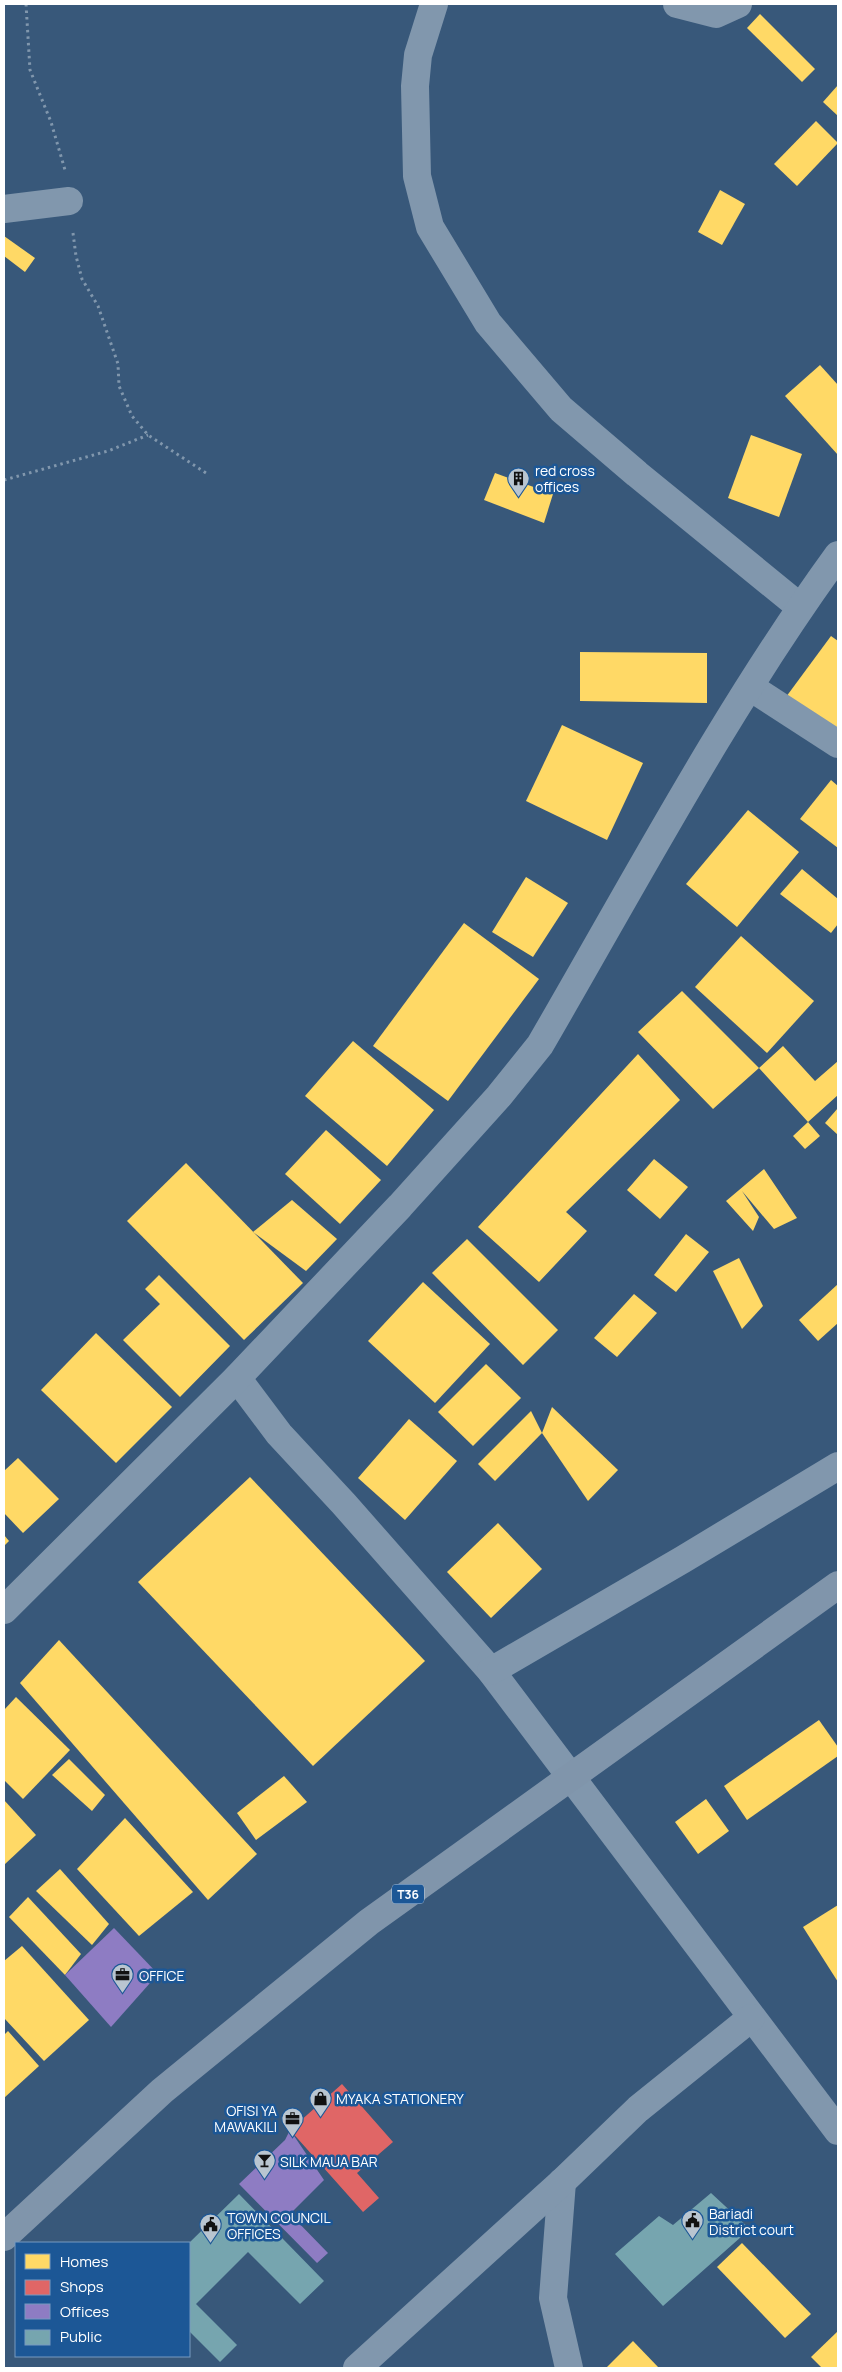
<svg xmlns="http://www.w3.org/2000/svg" width="842" height="2372" viewBox="0 0 842 2372" font-family="Manrope,sans-serif">
<style>
.homes{fill:#ffd966}
.shops{fill:#e06666}
.offices{fill:#8e7cc3}
.public{fill:#76a5af}
.lines{fill:none;stroke-linecap:round;stroke-linejoin:round}
.path{stroke:#8197ad;stroke-width:3;stroke-dasharray:2.5 4;stroke-linecap:butt}
.street{stroke:#8197ad;stroke-width:28}
.highway{stroke:#8095ab;stroke-width:28}
.labels{text-anchor:middle;dominant-baseline:central;stroke-width:5;stroke-linejoin:round;paint-order:stroke}
.shield{fill:#1c5796;stroke:#bbcde0;stroke-width:1}
.shield-label{font-size:12px;font-weight:bold;fill:#fff}
.poi-label{font-size:14px;fill:#fff;stroke:#1c5796;text-anchor:start}
</style>
<rect width="100%" height="100%" fill="#38587a"/>
<g class="homes">
<path d="M760,14L815,69L802,82L747,28Z"/>
<path d="M838,85V116L823,102Z"/>
<path d="M816,121L838,143L797,186L774,164Z"/>
<path d="M720,190L745,204L722,245L698,232Z"/>
<path d="M4,236L35,258L25,272L4,256Z"/>
<path d="M820,365L838,385V455L785,396Z"/>
<path d="M751,435L802,454L779,517L728,498Z"/>
<path d="M495,473L553,494L544,523L484,500Z"/>
<path d="M831,636L838,641V735L786,697Z"/>
<path d="M580,652L707,653V703L580,701Z"/>
<path d="M562,725L643,763L607,840L526,801Z"/>
<path d="M831,780L838,786V848L800,819Z"/>
<path d="M748,810L799,852L737,927L686,884Z"/>
<path d="M802,869L838,899V924L831,933L780,894Z"/>
<path d="M526,877L568,903L533,957L492,932Z"/>
<path d="M464,923L539,979L448,1101L373,1046Z"/>
<path d="M741,936L814,1001L767,1053L695,987Z"/>
<path d="M682,991L759,1068L783,1046L815,1081L838,1061V1095L808,1122L759,1068L713,1109L638,1032Z"/>
<path d="M353,1041L434,1110L387,1166L305,1096Z"/>
<path d="M638,1054L680,1100L566,1212L587,1231L539,1282L478,1227Z"/>
<path d="M838,1108V1135L825,1123Z"/>
<path d="M808,1122L820,1136L805,1149L793,1136Z"/>
<path d="M326,1130L381,1180L340,1224L285,1174Z"/>
<path d="M654,1159L688,1187L660,1219L627,1190Z"/>
<path d="M186,1163L303,1283L244,1340L127,1221Z"/>
<path d="M764,1169L797,1218L774,1229L742,1191L759,1217L753,1231L726,1201Z"/>
<path d="M292,1200L337,1239L306,1271L253,1232Z"/>
<path d="M686,1234L709,1252L676,1292L654,1275Z"/>
<path d="M467,1239L558,1330L523,1365L432,1273Z"/>
<path d="M739,1258L763,1306L742,1329L713,1271Z"/>
<path d="M159,1275L230,1346L180,1397L123,1340L160,1304L145,1289Z"/>
<path d="M423,1282L490,1344L435,1403L368,1341Z"/>
<path d="M838,1284V1323L818,1341L799,1320Z"/>
<path d="M634,1294L657,1313L617,1357L594,1338Z"/>
<path d="M96,1333L172,1407L116,1463L41,1390Z"/>
<path d="M486,1364L521,1398L473,1446L438,1412Z"/>
<path d="M552,1407L618,1470L588,1501L542,1433Z"/>
<path d="M531,1411L542,1433L495,1481L478,1464Z"/>
<path d="M409,1419L457,1461L405,1520L358,1478Z"/>
<path d="M18,1458L59,1499L23,1533L4,1513V1471Z"/>
<path d="M250,1477L425,1661L313,1766L138,1582Z"/>
<path d="M498,1523L542,1569L491,1618L447,1572Z"/>
<path d="M4,1535L9,1541L4,1546Z"/>
<path d="M59,1640L257,1854L208,1900L20,1683Z"/>
<path d="M16,1697L70,1750L23,1799L4,1780V1710Z"/>
<path d="M819,1720L838,1747V1756L747,1820L724,1786Z"/>
<path d="M69,1759L105,1795L92,1811L52,1775Z"/>
<path d="M284,1776L307,1802L256,1840L237,1813Z"/>
<path d="M706,1799L729,1831L698,1854L675,1822Z"/>
<path d="M4,1800L36,1835L4,1865Z"/>
<path d="M125,1818L193,1892L139,1936L77,1869Z"/>
<path d="M60,1869L109,1924L92,1945L36,1891Z"/>
<path d="M28,1897L81,1954L65,1975L9,1917Z"/>
<path d="M838,1905V1982L803,1927Z"/>
<path d="M22,1946L89,2020L44,2061L4,2018V1961Z"/>
<path d="M8,2031L39,2066L4,2098V2035Z"/>
<path d="M742,2243L811,2314L785,2338L717,2267Z"/>
<path d="M838,2331V2368H822L811,2357Z"/>
<path d="M633,2341L659,2368H606Z"/>
</g>
<path class="shops" d="M342,2084L393,2142L357,2173L379,2198L363,2212L290,2130Z"/>
<g class="offices">
<path d="M114,1928L158,1974L111,2027L65,1975Z"/>
<path d="M290,2130L324,2180L290,2214L328,2253L317,2263L239,2184L285,2140Z"/>
</g>
<g class="public">
<path d="M711,2193L750,2229L663,2306L615,2254L659,2216L673,2225Z"/>
<path d="M239,2194L324,2281L300,2304L248,2252L196,2304L237,2345L220,2362L189,2331V2243Z"/>
</g>
<g class="lines">
<g class="path">
<path d="M26,4L30,70L51,122L65,170"/>
<path d="M73,233L76,256L82,279L98,306L118,364L119,386L132,416L148,435L209,475"/>
<path d="M4,480L108,451L148,435"/>
</g>
<g class="street">
<path d="M434,4L418,55L415,86L417,176L430,227L488,323L561,409L637,474L800,607"/>
<path d="M677,4L716,14L738,4"/>
<path d="M4,209L69,201"/>
<path d="M750,687L838,744"/>
<path d="M237,1378L279,1434L344,1504L491,1671L838,2131"/>
<path d="M4,1610L237,1378L400,1206L499,1096L540,1045C636,880 726,709 838,555"/>
<path d="M491,1671L682,1560L838,1466"/>
<path d="M562,2182L553,2298L569,2368"/>
<path d="M357,2368L562,2182L638,2109L751,2018"/>
</g>
<path class="highway" d="M4,2237L162,2091L369,1922L838,1585"/>
</g>
<defs>
<symbol id="building-pin" viewBox="-11 -11 22 30"><path d="M0 17L-7.5 6A9.5 9.5 0 1 1 7.5 6Z" fill="#b9c5d0" stroke="#1c5796"/><path d="M-4-6H4V6H1V3H-1V6H-4ZM-2.5-4.3h1.7v1.8h-1.7ZM.8-4.3h1.7v1.8H.8ZM-2.5-1h1.7V.8h-1.7ZM.8-1h1.7V.8H.8Z" fill="#111"/></symbol>
<symbol id="office-pin" viewBox="-11 -11 22 30"><path d="M0 17L-7.5 6A9.5 9.5 0 1 1 7.5 6Z" fill="#b9c5d0" stroke="#1c5796"/><path d="M-6-3h4V-5.5h4V-3h4V5H-6ZM-1-4.5V-3h2v-1.5ZM-6 0V1H6V0Z" fill="#111"/></symbol>
<symbol id="shop-pin" viewBox="-11 -11 22 30"><path d="M0 17L-7.5 6A9.5 9.5 0 1 1 7.5 6Z" fill="#b9c5d0" stroke="#1c5796"/><path d="M-5-2.5h2.3a2.7 3.5 0 0 1 5.4 0H5L5.5 6h-11ZM-1.5-2.5h3a1.5 2.3 0 0 0-3 0Z" fill="#111"/></symbol>
<symbol id="bar-pin" viewBox="-11 -11 22 30"><path d="M0 17L-7.5 6A9.5 9.5 0 1 1 7.5 6Z" fill="#b9c5d0" stroke="#1c5796"/><path d="M-6-5H6L.8 .8V4.5H3.5V6h-7V4.5H-.8V.8Z" fill="#111"/></symbol>
<symbol id="civic-pin" viewBox="-11 -11 22 30"><path d="M0 17L-7.5 6A9.5 9.5 0 1 1 7.5 6Z" fill="#b9c5d0" stroke="#1c5796"/><path d="M-.6-6.5H3V-4.5H.6V-3L4-1V1h2V6H-6V1h2V-1L-.6-3ZM-1.2 2.5V6h2.4V2.5Z" fill="#111"/></symbol>
</defs>
<g fill-rule="evenodd">
<use href="#building-pin" x="506" y="466" width="25" height="34"/>
<use href="#office-pin" x="110" y="1962" width="25" height="34"/>
<use href="#shop-pin" x="308" y="2086" width="25" height="34"/>
<use href="#office-pin" x="280" y="2106" width="25" height="34"/>
<use href="#bar-pin" x="252" y="2148" width="25" height="34"/>
<use href="#civic-pin" x="680" y="2208" width="25" height="34"/>
<use href="#civic-pin" x="198" y="2212" width="25" height="34"/>
</g>
<g class="labels">
<rect class="shield" x="392" y="1884.5" width="32" height="19" rx="4"/>
<g class="shield-label">
<text x="408" y="1894">T36</text>
</g>
<g class="poi-label">
<text x="535" y="470">red cross<tspan x="535" dy="16">offices</tspan></text>
<text x="139" y="1975">OFFICE</text>
<text x="336" y="2098">MYAKA STATIONERY</text>
<text x="277" y="2110" text-anchor="end">OFISI YA<tspan x="277" dy="16">MAWAKILI</tspan></text>
<text x="280" y="2161">SILK MAUA BAR</text>
<text x="709" y="2213">Bariadi<tspan x="709" dy="16">District court</tspan></text>
<text x="227" y="2217">TOWN COUNCIL<tspan x="227" dy="16">OFFICES</tspan></text>
</g>
</g>
<rect width="842" height="2372" fill="none" stroke="#ffffff" stroke-width="10"/>
<rect x="15" y="2242" width="175" height="115" fill="#1c5796" stroke="#779ac0"/>
<rect x="25" y="2254" width="25" height="15" fill="#ffd966" stroke="#779ac0"/>
<text x="60" y="2267" font-size="15" fill="#ffffff">Homes</text>
<rect x="25" y="2280" width="25" height="15" fill="#e06666" stroke="#779ac0"/>
<text x="60" y="2292" font-size="15" fill="#ffffff">Shops</text>
<rect x="25" y="2304" width="25" height="15" fill="#8e7cc3" stroke="#779ac0"/>
<text x="60" y="2317" font-size="15" fill="#ffffff">Offices</text>
<rect x="25" y="2330" width="25" height="15" fill="#76a5af" stroke="#779ac0"/>
<text x="60" y="2342" font-size="15" fill="#ffffff">Public</text>
</svg>
